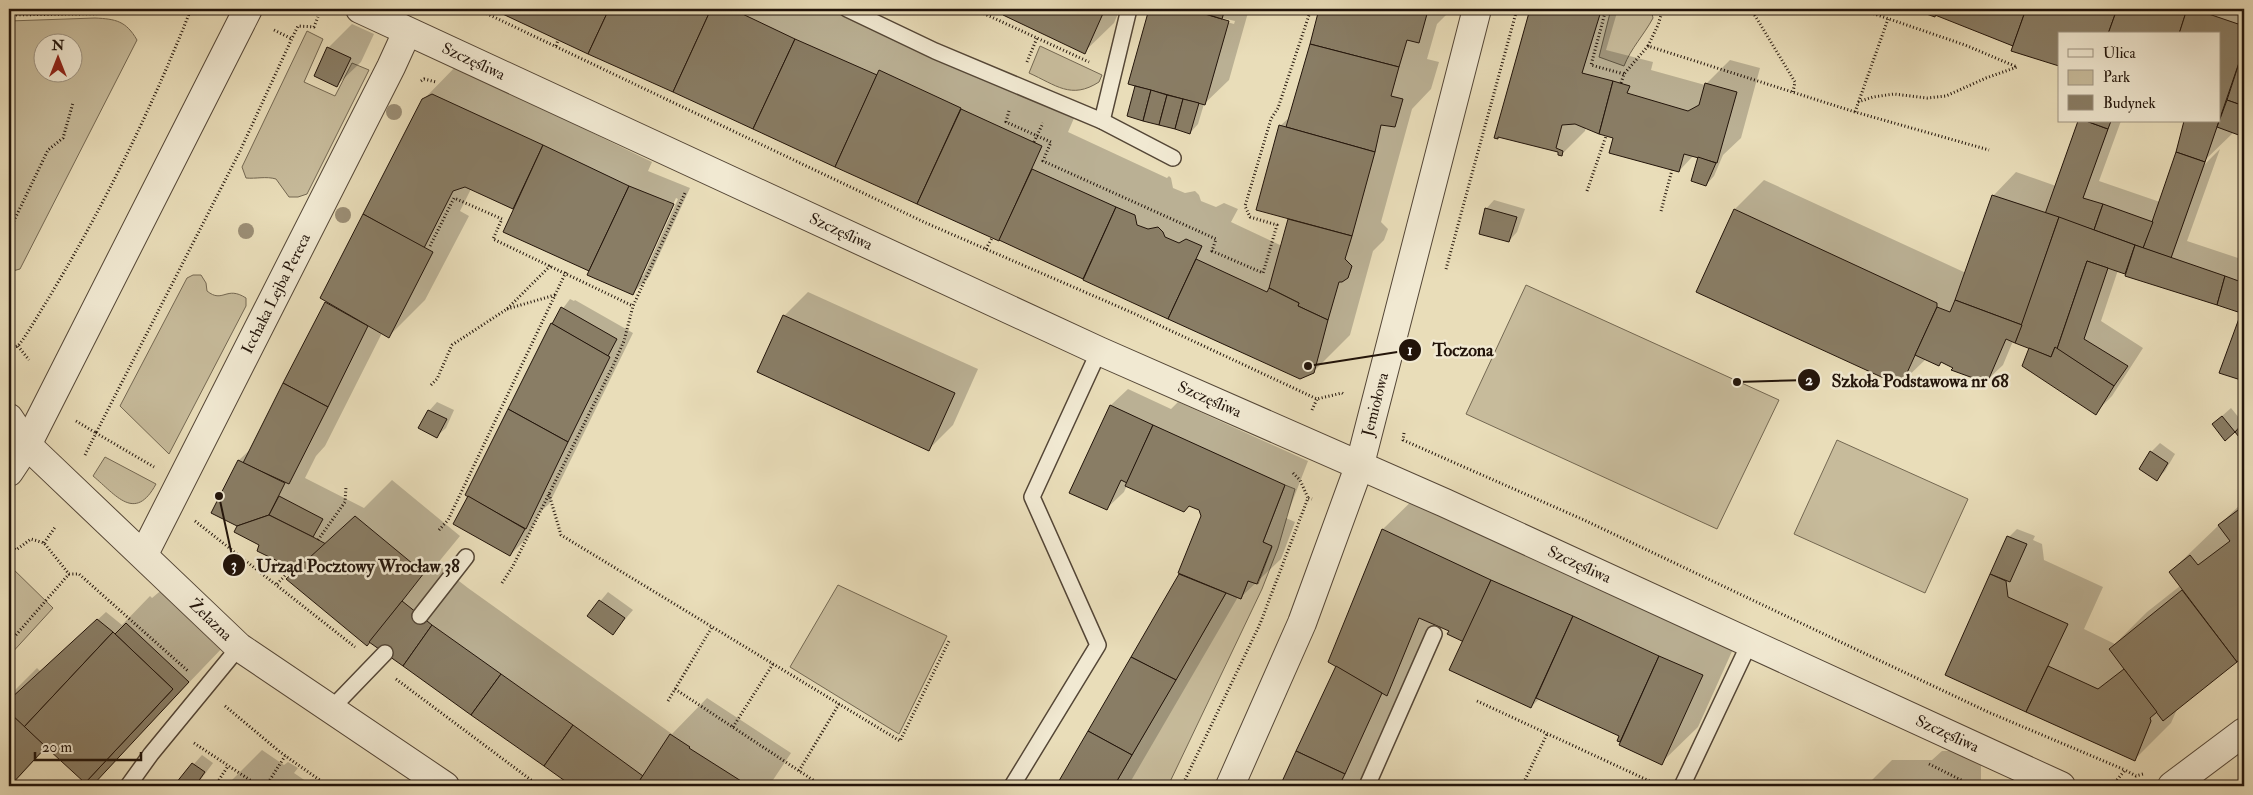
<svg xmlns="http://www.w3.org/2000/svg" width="2253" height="795" viewBox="0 0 2253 795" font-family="'IM FELL Double Pica',serif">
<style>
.green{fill:#c7bb9b;stroke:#746852;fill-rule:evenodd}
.shadow{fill:#0003;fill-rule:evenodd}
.building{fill:#897d65;stroke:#22140a}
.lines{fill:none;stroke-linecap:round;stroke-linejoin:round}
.service-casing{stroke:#544636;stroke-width:18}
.minor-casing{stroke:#544636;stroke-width:30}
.path{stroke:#22140a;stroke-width:3;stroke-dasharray:1 2.5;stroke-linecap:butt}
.service{stroke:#f1e9d2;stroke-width:15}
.minor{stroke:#f1e9d2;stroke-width:28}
.tree{fill:#9b8e75}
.labels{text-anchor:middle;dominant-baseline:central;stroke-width:5;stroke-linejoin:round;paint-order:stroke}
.street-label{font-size:16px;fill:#22140a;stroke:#f1e9d2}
.leader{fill:none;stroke:#22140a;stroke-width:2}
.callout-dot{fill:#22140a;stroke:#f1e9d2;stroke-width:2}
.mark-label{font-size:15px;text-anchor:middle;font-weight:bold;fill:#fff}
.callout-label{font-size:18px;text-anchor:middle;font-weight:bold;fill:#22140a;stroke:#f1e9d2;stroke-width:5;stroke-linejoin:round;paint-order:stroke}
</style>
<rect width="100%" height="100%" fill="#e9ddb9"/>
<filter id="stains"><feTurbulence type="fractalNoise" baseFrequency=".004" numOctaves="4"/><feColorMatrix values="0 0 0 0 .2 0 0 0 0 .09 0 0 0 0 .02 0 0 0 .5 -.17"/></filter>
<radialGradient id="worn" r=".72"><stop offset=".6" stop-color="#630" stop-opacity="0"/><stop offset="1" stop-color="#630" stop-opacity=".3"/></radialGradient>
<g class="green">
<path d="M1615,9H1651L1653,18C1644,35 1631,48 1624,66L1599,57L1610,13Z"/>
<path d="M95,18C116,19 126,21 137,40L20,269L9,272V21ZM72,42V72H42V42Z"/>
<path d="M307,31L323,39L304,82L335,96L352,63L369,70L307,194L298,197H289L276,179C266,176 256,179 246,178L242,167Z"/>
<path d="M1040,46L1102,75L1099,82C1071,100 1056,85 1029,73Z"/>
<path d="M193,275H201L206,283L207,291C223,304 226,285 246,298V306L169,454L120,406L187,278Z"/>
<path d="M1526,285L1779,400L1717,529L1466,414Z"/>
<path d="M1837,440L1968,499L1925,593L1794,534Z"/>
<path d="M105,457L156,484C135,523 116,495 93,476Z"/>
<path d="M1285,485L1295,489L1278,548L1262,589L1168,786H1114L1226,593L1241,599L1248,581L1258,584L1272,547L1263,542Z"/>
<path d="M9,565L53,608L9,656Z"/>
<path d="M838,585L947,636L899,734L790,667Z"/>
</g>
<g class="shadow">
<path d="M495,9H848L1078,109L1068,132L1167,178L1169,176L1171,178L1173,188L1185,193L1195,191L1199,195L1201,201L1216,207L1224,203L1238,209L1231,222L1282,246L1289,218L1280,126L1291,116L1320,9H1452L1437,24L1427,59L1439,62L1431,89L1412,109L1381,222L1388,229L1384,240L1373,251L1350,335L1313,372L1300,378Z"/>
<path d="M991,9H1120L1114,23L1084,52Z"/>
<path d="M1150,9H1249L1229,80L1204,104L1198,124L1190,133L1128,116L1137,85L1130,83ZM1222,18L1235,21L1234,24L1220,20Z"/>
<path d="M1531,9H1618L1606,50L1653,62L1651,70L1705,85L1730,60L1760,68L1741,138L1723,155L1714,176L1706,185L1699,157L1694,155L1679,171L1614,137L1586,127L1585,131L1561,155L1559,152L1499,135L1495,137Z"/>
<path d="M1916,9H2244V136L2234,132L2204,161V165L2220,149L2187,241L2244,260V379L2221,372L2243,312L2118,270L2101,321L2143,348L2112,396L2095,413L2030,348L2013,341L2003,365L1986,381L1942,361L1926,359L1900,384L1698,291L1735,209L1764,180L1966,273L1993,196L2016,172L2056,186L2079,121H2121L2099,181L2160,202L2178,152L2186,121H2219V34H2059V65L2013,51L2015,46L1936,14L1934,15Z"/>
<path d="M352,24L374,34L361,62L337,85L328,48Z"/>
<path d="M460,62L579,108L572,123L652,162L648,171L690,188L649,277L632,294L593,266L517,203L513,208L471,189L460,211L469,216L425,300L389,336L382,333L325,446L316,456L305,478L364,508L392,480L460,536L437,564L468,588L672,734L707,698L791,753L769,786H575L370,641L298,570L239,526L213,513L239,460L253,447L327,302L423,100ZM676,198L678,199L643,276H640Z"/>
<path d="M1494,200L1525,209L1517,232L1509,241L1486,209Z"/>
<path d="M808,292L978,369L953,425L929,449L784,316Z"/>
<path d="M570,299L574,301L575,300L633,333L549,504L540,512L527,538L510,555L455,523L552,323Z"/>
<path d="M1128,389L1171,409L1178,402L1308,461L1286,518L1295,522L1281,559L1240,598L1238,597L1128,786H1057L1181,573L1202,516L1200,509L1127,485L1124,492L1107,508L1111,405Z"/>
<path d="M437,402L454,410L446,428L437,436L429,411Z"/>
<path d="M2244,402V412L2240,406Z"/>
<path d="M2231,408L2244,424V441L2235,431L2225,439L2213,424Z"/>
<path d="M2160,443L2175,454L2165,471L2157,479L2140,469L2151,452Z"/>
<path d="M1420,493L1738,638L1698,727L1661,763L1619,741L1621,735L1540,698L1531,707L1466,641L1451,630L1437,624L1423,658L1411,670L1358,786H1282L1337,665L1330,661L1383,529Z"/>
<path d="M2244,501V655L2178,707L2171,723L2134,760L1947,674L2009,537L2017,529L2035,536L2033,540L2042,544L2044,560L2103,587L2084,629L2115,644L2147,612L2180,586L2170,572Z"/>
<path d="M164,588L225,645L90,786L47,747L11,786H9V696L37,668L41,672L106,612L122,625L150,596L152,598Z"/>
<path d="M608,592L633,610L613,633L588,616Z"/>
<path d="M262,750L284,765L288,762L298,768L294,773L313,786H226Z"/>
<path d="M1942,751H1981V786H1866L1892,760H1932Z"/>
<path d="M202,755L213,763L196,786H183L178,782Z"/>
</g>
<g class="building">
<path d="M492,9H609L588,54Z"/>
<path d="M609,9H711L673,92L588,54Z"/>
<path d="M711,9H732L795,39L753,129L673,92Z"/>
<path d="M1006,9H1105L1085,54L1003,15Z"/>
<path d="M1149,9H1187L1229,21L1205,105L1128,84Z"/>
<path d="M1208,9H1225L1222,19L1206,14Z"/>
<path d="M1319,9H1415L1427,14L1419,43L1407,40L1399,67L1310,44Z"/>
<path d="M1530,9H1592L1601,11L1582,73L1613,81L1599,134L1575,124L1562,125L1556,148L1563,151L1562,156L1558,155V152L1498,137V139L1494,138Z"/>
<path d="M1912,9H1937L1935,17Z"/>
<path d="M1937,9H2026L2013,46L1935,15Z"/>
<path d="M2026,9H2117L2108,34H2059V66L2011,51Z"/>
<path d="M2117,9H2187L2179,34H2108Z"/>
<path d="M2187,9H2194L2244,26V48L2205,162L2176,152L2184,121H2219V34H2179Z"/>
<path d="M795,39L877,75L835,167L753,129Z"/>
<path d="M1310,44L1399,67L1391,96L1403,99L1395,127L1381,125L1375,152L1286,127Z"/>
<path d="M327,47L351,58L337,87L314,76Z"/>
<path d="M2244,48V106L2227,100Z"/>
<path d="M879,70L961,108L917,204L835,167Z"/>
<path d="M1613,81L1630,86L1627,93L1688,111L1699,105L1705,83L1737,92L1717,163L1684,154L1679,172L1609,153L1613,138L1599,134Z"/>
<path d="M1135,86L1151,90L1143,121L1127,116Z"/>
<path d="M1151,90L1167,95L1159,125L1143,121Z"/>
<path d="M432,94L543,145L513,209L465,187L453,191L424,248L363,214L422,99Z"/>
<path d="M1167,95L1183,99L1175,129L1159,125Z"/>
<path d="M1183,99L1199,103L1190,134L1175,129Z"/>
<path d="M2227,100L2244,106V137L2217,127Z"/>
<path d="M961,109L1042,146L999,241L917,204Z"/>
<path d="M2078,121H2086L2108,129L2083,198L2103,204L2094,230L2045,214Z"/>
<path d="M2086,121H2111L2108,129Z"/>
<path d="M1279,125L1375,152L1352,236L1256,210Z"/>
<path d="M543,145L629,186L589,271L503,232Z"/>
<path d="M2176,152L2205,162L2171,258L2143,248Z"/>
<path d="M1698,157L1716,163L1706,186L1691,181Z"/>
<path d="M1032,169L1116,207L1083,279L999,240Z"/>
<path d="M629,186L674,204L633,295L587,275Z"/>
<path d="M1992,195L2059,217L2022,325L1955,300Z"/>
<path d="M2103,204L2153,222L2143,248L2094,230Z"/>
<path d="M1116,207L1135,215L1137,225L1148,229L1158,227L1163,232L1165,237L1179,243L1186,239L1202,246L1168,319L1083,280Z"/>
<path d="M1485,208L1517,217L1509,242L1479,234Z"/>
<path d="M1734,209L1937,303V307L1901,386L1696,292Z"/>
<path d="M363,214L433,252L389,338L320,298Z"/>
<path d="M2059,217L2135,245L2125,274L2087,261L2057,349L2055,347L2051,357L2015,343Z"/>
<path d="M1288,219L1352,236L1345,259L1352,266L1348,278L1342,282H1339L1328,320L1298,306L1299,303L1269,288Z"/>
<path d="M2135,245L2225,276L2217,305L2125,276Z"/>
<path d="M1196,259L1267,292L1269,288L1299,303L1298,306L1328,320L1314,373L1300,379L1168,319Z"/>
<path d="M2087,261L2108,268L2084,339L2128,366L2114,386L2057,349Z"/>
<path d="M2225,276L2244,283V381L2219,373L2241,313L2217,305Z"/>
<path d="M1955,300L2022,325L2015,343L2006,339L1987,383L1951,370L1953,368L1941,362L1939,366L1915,355L1937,307L1950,312Z"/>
<path d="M325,302L368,326L328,407L283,383Z"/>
<path d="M561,307L617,339L608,356L552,324Z"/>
<path d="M783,315L955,393L929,451L757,372Z"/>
<path d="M551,323L610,357L568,442L508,409Z"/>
<path d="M2055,347L2114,386L2096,415L2022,366L2029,348L2051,357Z"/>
<path d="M283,383L328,407L289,484L243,463Z"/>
<path d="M1110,405L1153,425L1127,483L1121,480L1107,510L1069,493Z"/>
<path d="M508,409L568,442L526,529L465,495Z"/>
<path d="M428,410L447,419L437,438L418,428Z"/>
<path d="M2222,416L2235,432L2225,441L2212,424Z"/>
<path d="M2244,422V442H2243L2235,432Z"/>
<path d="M1153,425L1285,485L1263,542L1272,546L1257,584L1248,581L1241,599L1178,573L1201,516L1199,510L1189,506L1184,512L1125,486Z"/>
<path d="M2150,451L2168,463L2157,481L2139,469Z"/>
<path d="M238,460L285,483L269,515L237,526L211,513Z"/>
<path d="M279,496L323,519L313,537L269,515Z"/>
<path d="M468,496L525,529L510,556L453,524Z"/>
<path d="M2238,510L2244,518V656L2237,662L2169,572L2190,555L2198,565L2230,541L2218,525Z"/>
<path d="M269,515L313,537L326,544L296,570L257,551L259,545L234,532L237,526Z"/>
<path d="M355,516L424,573L367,646L286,579Z"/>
<path d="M1382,529L1491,580L1464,642L1447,634L1449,631L1419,618L1387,696L1328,662Z"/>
<path d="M2007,536L2027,544L2010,582L1990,574Z"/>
<path d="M1179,574L1226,593L1176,680L1131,657Z"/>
<path d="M1990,574L2006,581L2008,597L2068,624L2026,712L1945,675Z"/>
<path d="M1491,580L1573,616L1531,708L1449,670Z"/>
<path d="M2182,590L2237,662L2163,721L2109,649Z"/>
<path d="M599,600L625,618L613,635L587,616Z"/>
<path d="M402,601L432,625L403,666L369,642Z"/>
<path d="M1573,616L1659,656L1620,742L1617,741L1619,736L1536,698Z"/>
<path d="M97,619L113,632L24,727L9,712V700Z"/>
<path d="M126,623L189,682L92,786H88L85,783L173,689L115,634Z"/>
<path d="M432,625L501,674L471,715L403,666Z"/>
<path d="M113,632L173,689L85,783L24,727Z"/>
<path d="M1659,656L1703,675L1662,765L1619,745Z"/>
<path d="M1131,657L1176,680L1132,755L1088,731Z"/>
<path d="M1336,666L1382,693L1345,774L1296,751Z"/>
<path d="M2048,666L2098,689L2124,669L2157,712L2150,718L2151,721L2135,761L2026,712Z"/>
<path d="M501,674L573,725L544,766L471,715Z"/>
<path d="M9,712L46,747L10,786H9Z"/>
<path d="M573,725L643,776L636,786H572L544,766Z"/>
<path d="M1088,731L1132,755L1114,786H1056Z"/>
<path d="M670,734L690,747L689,748L749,786H636Z"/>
<path d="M1296,751L1345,774L1339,786H1280Z"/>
<path d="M192,763L205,772L195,786H181L176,783Z"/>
</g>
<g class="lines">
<defs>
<g id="service">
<path d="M847,9L935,51L1102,121L1173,158"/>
<path d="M1102,121L1129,9"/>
<path d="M420,616L466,557"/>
<path d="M331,709L385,653"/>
<path d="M128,786L151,754L239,647"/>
<path d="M1012,786L1098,645L1032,497L1099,351"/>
<path d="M1367,786L1434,634"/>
<path d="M1682,786L1750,642"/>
</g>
<g id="minor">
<path id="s1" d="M360,9L1099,351L1445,503L2061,786"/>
<path id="s2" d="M9,418L27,445L239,647L445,786"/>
<path d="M9,472L27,445L248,9"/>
<path id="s3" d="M144,554L391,67L407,32"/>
<path id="s4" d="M1230,786L1302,623L1360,464L1477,9"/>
<path d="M2172,786L2244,732"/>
</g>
</defs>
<use href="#service" class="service-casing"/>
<use href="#minor" class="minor-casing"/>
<g class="path">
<path d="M477,9L926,223L1133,313L1317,399L1342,393L1345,395"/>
<path d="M974,9L1089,62"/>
<path d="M1606,9L1591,65L1624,74"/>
<path d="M1751,9L1795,82L1793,92"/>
<path d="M1860,9L1965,45L2017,67"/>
<path d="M9,15L137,13L145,9"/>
<path d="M274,30L292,39"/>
<path d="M556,46L558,40"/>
<path d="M1648,46L1658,25L1663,9"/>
<path d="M1027,62L1037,38"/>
<path d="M421,81L424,79L436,82"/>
<path d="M1621,83L1624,74L1648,46L1855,112L1989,150"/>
<path d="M1858,102L1873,97L1894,94L1927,98L1946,96L1986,78L2017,67"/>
<path d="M1009,111L1006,122L1051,142L1043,161L1216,239L1212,251L1263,273L1277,225L1250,217L1245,206L1271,119L1278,108L1311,9"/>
<path d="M1855,112L1888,19"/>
<path d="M1034,142L1043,123"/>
<path d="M1587,191L1606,136"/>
<path d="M1661,211L1672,170"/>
<path d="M9,231L48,150L63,138L73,103"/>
<path d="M430,246L454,198L502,219L493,239L633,306"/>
<path d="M986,249L992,238"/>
<path d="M9,267L11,271L9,347"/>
<path d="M1446,269L1517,9"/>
<path d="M507,309L555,295"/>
<path d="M18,346L29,360"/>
<path d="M9,348L18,346L24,338C90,234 146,123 191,9"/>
<path d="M431,385L437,379L452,345L507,309L551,265"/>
<path d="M1312,410L1317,399"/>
<path d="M76,421L96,433L240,151L294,34L298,26L314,27L318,17"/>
<path d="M1404,433L1403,440L1584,520L1988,712L2125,770"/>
<path d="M85,455L96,433L154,467"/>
<path d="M1293,473L1300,480L1308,498"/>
<path d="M549,494L561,535L900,741L950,639"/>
<path d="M195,521L355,647"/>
<path d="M439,530L448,520L566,272"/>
<path d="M318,540L345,502L346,487"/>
<path d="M44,543L56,526"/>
<path d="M9,545L16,550L31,539L44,543L69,574H79L188,671"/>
<path d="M502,583L513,566L613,366L624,341L633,306L685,193"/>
<path d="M277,584L292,568"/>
<path d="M9,643L69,574"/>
<path d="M396,679L539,786"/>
<path d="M675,689L822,786"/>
<path d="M668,701L712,627"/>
<path d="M1477,701L1658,785"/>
<path d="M225,706L280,752L328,786"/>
<path d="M733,727L773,664"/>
<path d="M194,743L259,786"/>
<path d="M1929,764L1973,786"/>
<path d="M799,771L839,704"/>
<path d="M2117,780L2125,770L2136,776L2143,774"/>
<path d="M215,786L228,766"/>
<path d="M266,786L285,756"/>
<path d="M1182,786L1260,624L1308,498L1312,499"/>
<path d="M1522,786L1547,734"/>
</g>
<use href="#service" class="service"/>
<use href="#minor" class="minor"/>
</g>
<g class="tree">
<circle cx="394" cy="112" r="8"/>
<circle cx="343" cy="215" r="8"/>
<circle cx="246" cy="231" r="8"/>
</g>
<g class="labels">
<g class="street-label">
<text stroke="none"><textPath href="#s1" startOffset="125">Szczęśliwa</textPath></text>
<text stroke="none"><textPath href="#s1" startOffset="530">Szczęśliwa</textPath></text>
<text stroke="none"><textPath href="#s3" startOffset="292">Icchaka Lejba Pereca</textPath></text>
<text stroke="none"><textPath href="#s1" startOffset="935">Szczęśliwa</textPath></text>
<text stroke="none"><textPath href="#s4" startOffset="409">Jemiołowa</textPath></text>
<text stroke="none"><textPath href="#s1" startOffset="1340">Szczęśliwa</textPath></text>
<text stroke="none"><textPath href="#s2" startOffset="286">Żelazna</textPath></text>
<text stroke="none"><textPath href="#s1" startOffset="1745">Szczęśliwa</textPath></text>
</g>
</g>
<path class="leader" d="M1308 366L1410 350M1737 382L1809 380M219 496L234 565"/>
<g class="callout-dot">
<circle cx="1308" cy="366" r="5"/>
<circle cx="1737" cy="382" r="5"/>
<circle cx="219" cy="496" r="5"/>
<circle cx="1410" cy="350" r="12"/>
<circle cx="1809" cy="380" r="12"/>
<circle cx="234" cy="565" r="12"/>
</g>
<g class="mark-label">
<text x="1410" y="355">1</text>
<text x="1809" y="385">2</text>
<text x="234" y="570">3</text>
</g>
<g class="callout-label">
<text x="1463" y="356">Toczona</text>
<text x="1920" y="387">Szkoła Podstawowa nr 68</text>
<text x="358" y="572">Urząd Pocztowy Wrocław 38</text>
</g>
<rect width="2253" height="795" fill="none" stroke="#e9ddb9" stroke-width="30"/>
<rect x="10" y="10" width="2233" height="775" fill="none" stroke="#22140a" stroke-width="2.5"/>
<rect x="15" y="15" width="2223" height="765" fill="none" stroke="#22140a"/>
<rect x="2058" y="32" width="162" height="90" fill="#f1e9d2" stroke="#9e9482"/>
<rect x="2068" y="49" width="25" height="8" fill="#f1e9d2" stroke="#9e9482"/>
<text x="2103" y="58" font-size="15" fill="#22140a">Ulica</text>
<rect x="2068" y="70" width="25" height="15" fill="#c7bb9b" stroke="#9e9482"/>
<text x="2103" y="82" font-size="15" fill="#22140a">Park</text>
<rect x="2068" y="95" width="25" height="15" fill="#897d65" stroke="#9e9482"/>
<text x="2103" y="108" font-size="15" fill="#22140a">Budynek</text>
<g transform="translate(58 58)"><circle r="24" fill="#f1e9d2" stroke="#9e9482"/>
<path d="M0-4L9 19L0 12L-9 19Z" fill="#8f2418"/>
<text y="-8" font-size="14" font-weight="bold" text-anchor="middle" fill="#22140a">N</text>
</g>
<path d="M35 752v8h106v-8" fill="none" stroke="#22140a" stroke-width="2.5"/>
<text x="42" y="752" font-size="15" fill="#22140a" stroke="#f1e9d2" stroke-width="4" paint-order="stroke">20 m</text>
<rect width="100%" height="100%" filter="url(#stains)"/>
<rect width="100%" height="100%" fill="url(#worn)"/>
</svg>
